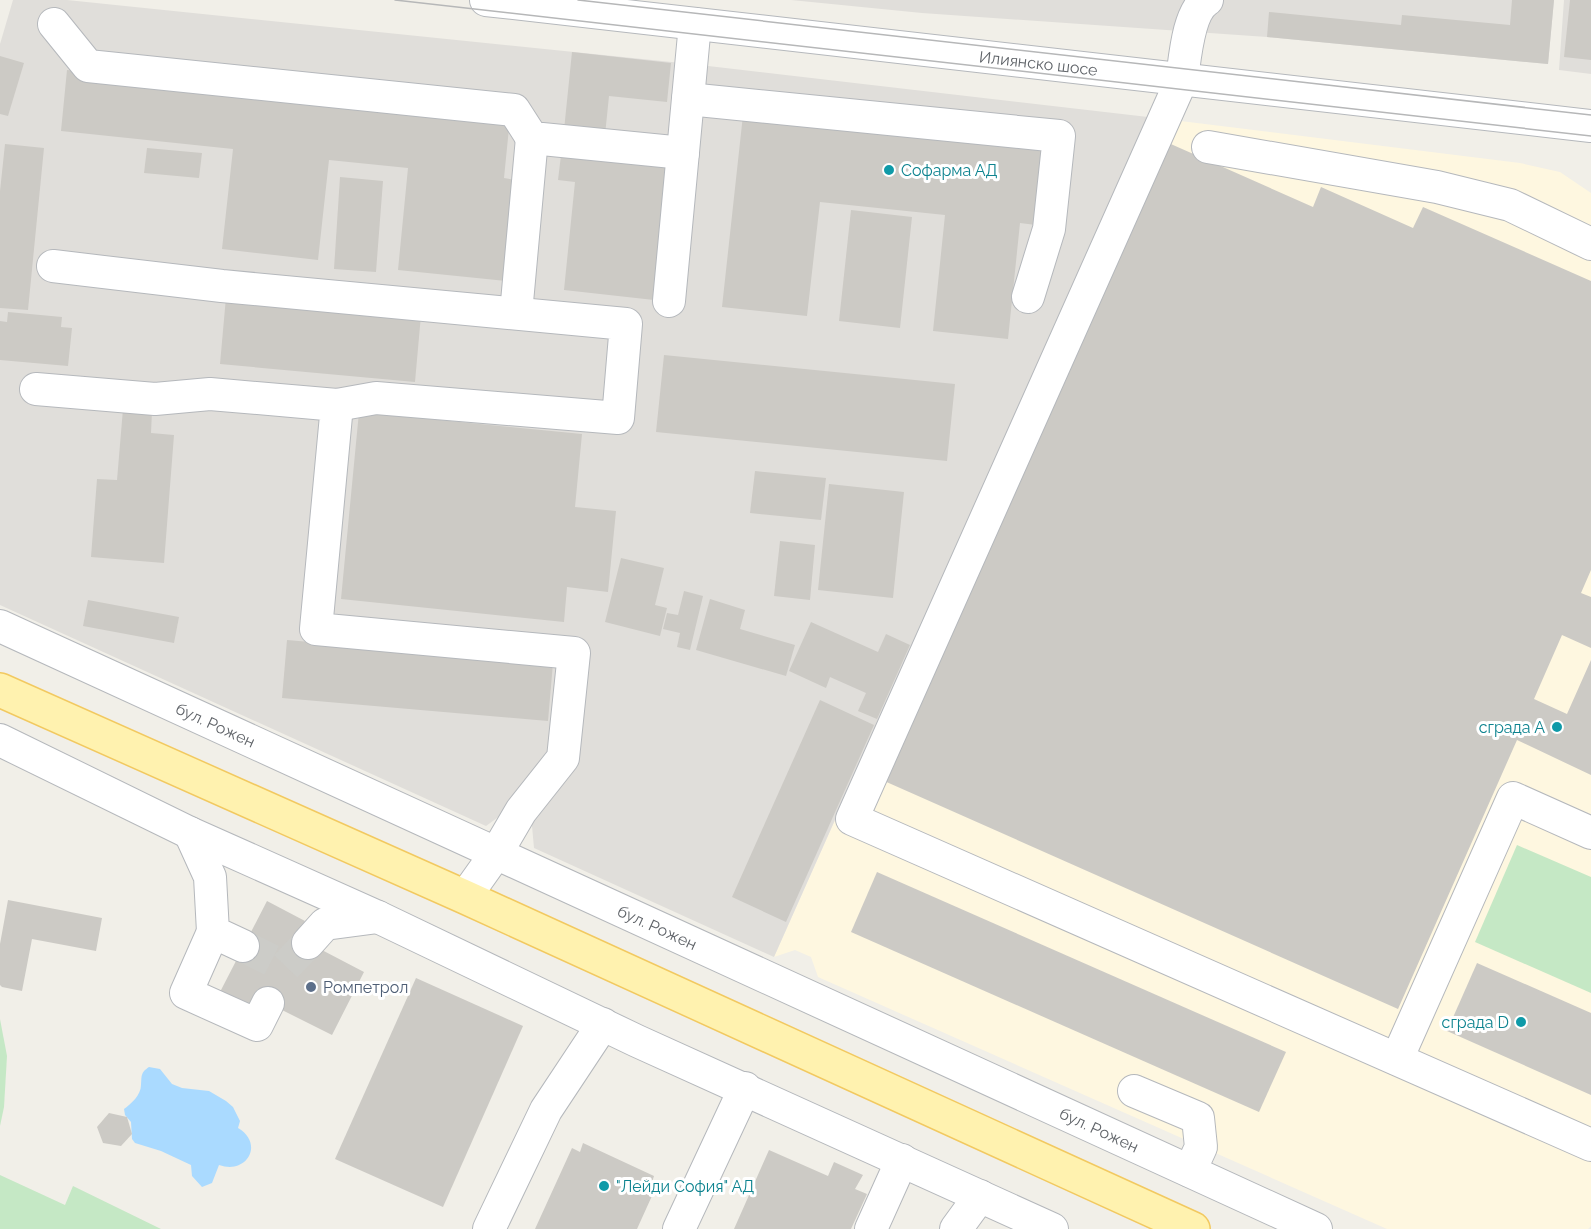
<svg xmlns="http://www.w3.org/2000/svg" width="1591" height="1229" viewBox="0 0 1591 1229" font-family="Raleway,sans-serif">
<style>
.commercial{fill:#fef7e0}
.industrial{fill:#e0deda}
.green{fill:#c5e8c5}
.water{fill:#aadaff}
.building{fill:#cccac5}
.lines{fill:none;stroke-linecap:round;stroke-linejoin:round}
.minor-tunnel{stroke:#ccccc8;stroke-width:32;stroke-dasharray:32 16;stroke-linecap:butt}
.minor-casing{stroke:#b5b8bc;stroke-width:34}
.major-casing{stroke:#f2c960;stroke-width:36}
.minor{stroke:#fff;stroke-width:32}
.major{stroke:#fff2af;stroke-width:33}
.tram{stroke:#b6b7b8;stroke-width:1.5}
.culture-dot{fill:#0f9aa8;stroke:#fff;stroke-width:2}
.service-dot{fill:#5c6f8a;stroke:#fff;stroke-width:2}
.labels{text-anchor:middle;dominant-baseline:central;stroke-width:6;stroke-linejoin:round;paint-order:stroke}
.street-label{font-size:16px;fill:#5f6368;stroke:#fff}
.culture-label{font-size:16px;fill:#0d838f;stroke:#fff;text-anchor:start}
.service-label{font-size:16px;fill:#4e5e75;stroke:#fff;text-anchor:start}
</style>
<rect width="100%" height="100%" fill="#f1efe8"/>
<path class="commercial" d="M1148,117L1520,163L1560,172L1591,193V1226L1588,1229H1387L818,977L811,957L795,950L774,957Z"/>
<g class="industrial">
<path d="M13,0H67L691,64L1148,117L774,957L534,848L531,815L512,807L486,826L0,605V44Z"/>
<path d="M791,0H1554L1548,64L1267,37L922,13Z"/>
<path d="M1564,0H1591V74L1559,70Z"/>
</g>
<g class="green">
<path d="M1517,845L1591,877V993L1475,942Z"/>
<path d="M0,1019L7,1056L4,1107L0,1126Z"/>
<path d="M0,1175L65,1205L73,1186L161,1229H0Z"/>
</g>
<path class="water" d="M149,1067L160,1069L172,1084L182,1088L209,1091L226,1101L233,1107L240,1121L238,1128C264,1143 248,1175 219,1165L212,1183L202,1187L192,1176L191,1165L161,1151L135,1143L132,1139L131,1122L125,1115L124,1109C131,1104 141,1095 141,1085C142,1076 140,1073 149,1067Z"/>
<g class="building">
<path d="M1512,0H1554L1548,64L1267,37L1269,12L1401,25L1402,15L1510,25Z"/>
<path d="M1570,0H1591V60L1564,57Z"/>
<path d="M572,52L671,63L667,102L609,96L605,135L564,130Z"/>
<path d="M0,56L24,63L8,116L0,114Z"/>
<path d="M67,70L510,118L504,178L516,180L506,281L398,270L408,168L329,160L318,260L222,249L233,149L61,131Z"/>
<path d="M743,115L1044,147L1036,225L1020,223L1008,339L933,331L945,215L820,202L807,316L722,307Z"/>
<path d="M1164,141L1313,207L1321,187L1413,228L1423,207L1591,281V570L1581,593L1591,597V648L1562,635L1534,699L1567,714L1591,660V775L1517,740L1398,1009L882,780Z"/>
<path d="M5,144L44,148L28,310L0,308V191Z"/>
<path d="M562,147L669,158L654,300L564,290L575,182L558,180Z"/>
<path d="M147,148L202,153L199,178L144,173Z"/>
<path d="M340,177L383,181L376,272L334,269Z"/>
<path d="M851,210L912,217L900,328L839,321Z"/>
<path d="M226,297L421,315L415,382L220,364Z"/>
<path d="M8,312L62,317L61,327L72,328L68,366L0,360V321L7,322Z"/>
<path d="M664,355L955,384L947,461L656,432Z"/>
<path d="M123,409L152,411L151,433L174,435L164,563L91,557L97,479L117,480Z"/>
<path d="M359,412L582,434L575,507L616,511L608,592L567,587L564,622L341,599Z"/>
<path d="M755,471L826,478L821,520L750,513Z"/>
<path d="M829,484L904,492L893,598L818,590Z"/>
<path d="M780,541L815,545L810,600L774,596Z"/>
<path d="M621,558L664,568L655,605L667,608L660,636L605,622Z"/>
<path d="M684,591L703,596L690,650L677,647L680,633L663,629L667,613L678,615Z"/>
<path d="M710,599L745,610L740,629L795,645L786,676L696,650Z"/>
<path d="M88,600L179,617L174,643L83,626Z"/>
<path d="M811,622L878,652L886,634L910,645L877,719L858,711L866,693L830,677L826,688L789,671Z"/>
<path d="M287,640L553,663L548,721L282,698Z"/>
<path d="M820,700L874,725L786,922L732,897Z"/>
<path d="M877,872L1286,1052L1259,1112L851,932Z"/>
<path d="M8,900L102,918L96,951L32,939L22,991L2,987L0,985V944Z"/>
<path d="M267,901L305,921L297,937L364,972L332,1035L264,1001L259,1011L220,992Z"/>
<path d="M1477,963L1591,1013V1095L1447,1031Z"/>
<path d="M416,978L523,1026L443,1207L335,1159Z"/>
<path d="M109,1113L127,1117L132,1134L121,1146L103,1143L97,1127Z"/>
<path d="M583,1143L654,1176L651,1185L656,1187L637,1229H535L572,1148L580,1152Z"/>
<path d="M769,1150L828,1176L834,1162L863,1175L855,1189L867,1194L851,1229H734Z"/>
</g>
<g class="lines">
<path class="minor-tunnel" d="M243,946L285,967L308,943"/>
<defs>
<g id="minor">
<path id="s1" d="M486,0L1591,126"/>
<path d="M1207,0C1188,12 1185,58 1182,79L852,819L1591,1145"/>
<path d="M54,24L88,66L514,110L532,138L683,153"/>
<path d="M688,99L1059,136L1049,229L1028,297"/>
<path d="M1208,147L1437,187L1510,205L1591,244"/>
<path d="M53,266L222,286L626,324L618,418L376,398L337,405"/>
<path d="M669,301L695,24"/>
<path d="M516,313L532,138"/>
<path d="M36,389L155,399L210,394L337,405L316,629L574,653L563,758L521,811L497,852L465,897"/>
<path id="s2" d="M0,626L1316,1229"/>
<path d="M0,740L190,833L378,917L637,1041L1052,1229"/>
<path d="M190,833L210,877L213,932L243,946"/>
<path d="M213,932L186,993L257,1025L268,1003"/>
<path d="M308,943L325,924L378,917"/>
<path d="M1397,1059L1513,798L1591,833"/>
<path d="M1134,1091L1198,1118L1201,1147L1190,1171"/>
<path d="M489,1229L546,1110L603,1024"/>
<path d="M679,1229L745,1088"/>
<path d="M871,1229L902,1160"/>
<path d="M956,1229L980,1196"/>
</g>
<path id="major" d="M0,690L465,897L1193,1229"/>
</defs>
<use href="#minor" class="minor-casing"/>
<use href="#major" class="major-casing"/>
<use href="#minor" class="minor"/>
<use href="#major" class="major"/>
<g class="tram">
<path d="M395,0L1591,136"/>
<path d="M578,0L1591,115"/>
</g>
</g>
<g class="culture-dot">
<circle cx="889" cy="170" r="6"/>
<circle cx="1557" cy="727" r="6"/>
<circle cx="1521" cy="1022" r="6"/>
<circle cx="604" cy="1186" r="6"/>
</g>
<circle class="service-dot" cx="311" cy="987" r="6"/>
<g class="labels">
<g class="street-label">
<text stroke="none"><textPath href="#s1" startOffset="556">Илиянско шосе</textPath></text>
<text stroke="none"><textPath href="#s2" startOffset="237">бул. Рожен</textPath></text>
<text stroke="none"><textPath href="#s2" startOffset="723">бул. Рожен</textPath></text>
<text stroke="none"><textPath href="#s2" startOffset="1209">бул. Рожен</textPath></text>
</g>
<g class="culture-label">
<text x="901" y="170">Софарма АД</text>
<text x="1545" y="727" text-anchor="end">сграда А</text>
<text x="1509" y="1022" text-anchor="end">сграда D</text>
<text x="616" y="1186">"Лейди София" АД</text>
</g>
<g class="service-label">
<text x="323" y="987">Ромпетрол</text>
</g>
</g>
</svg>
